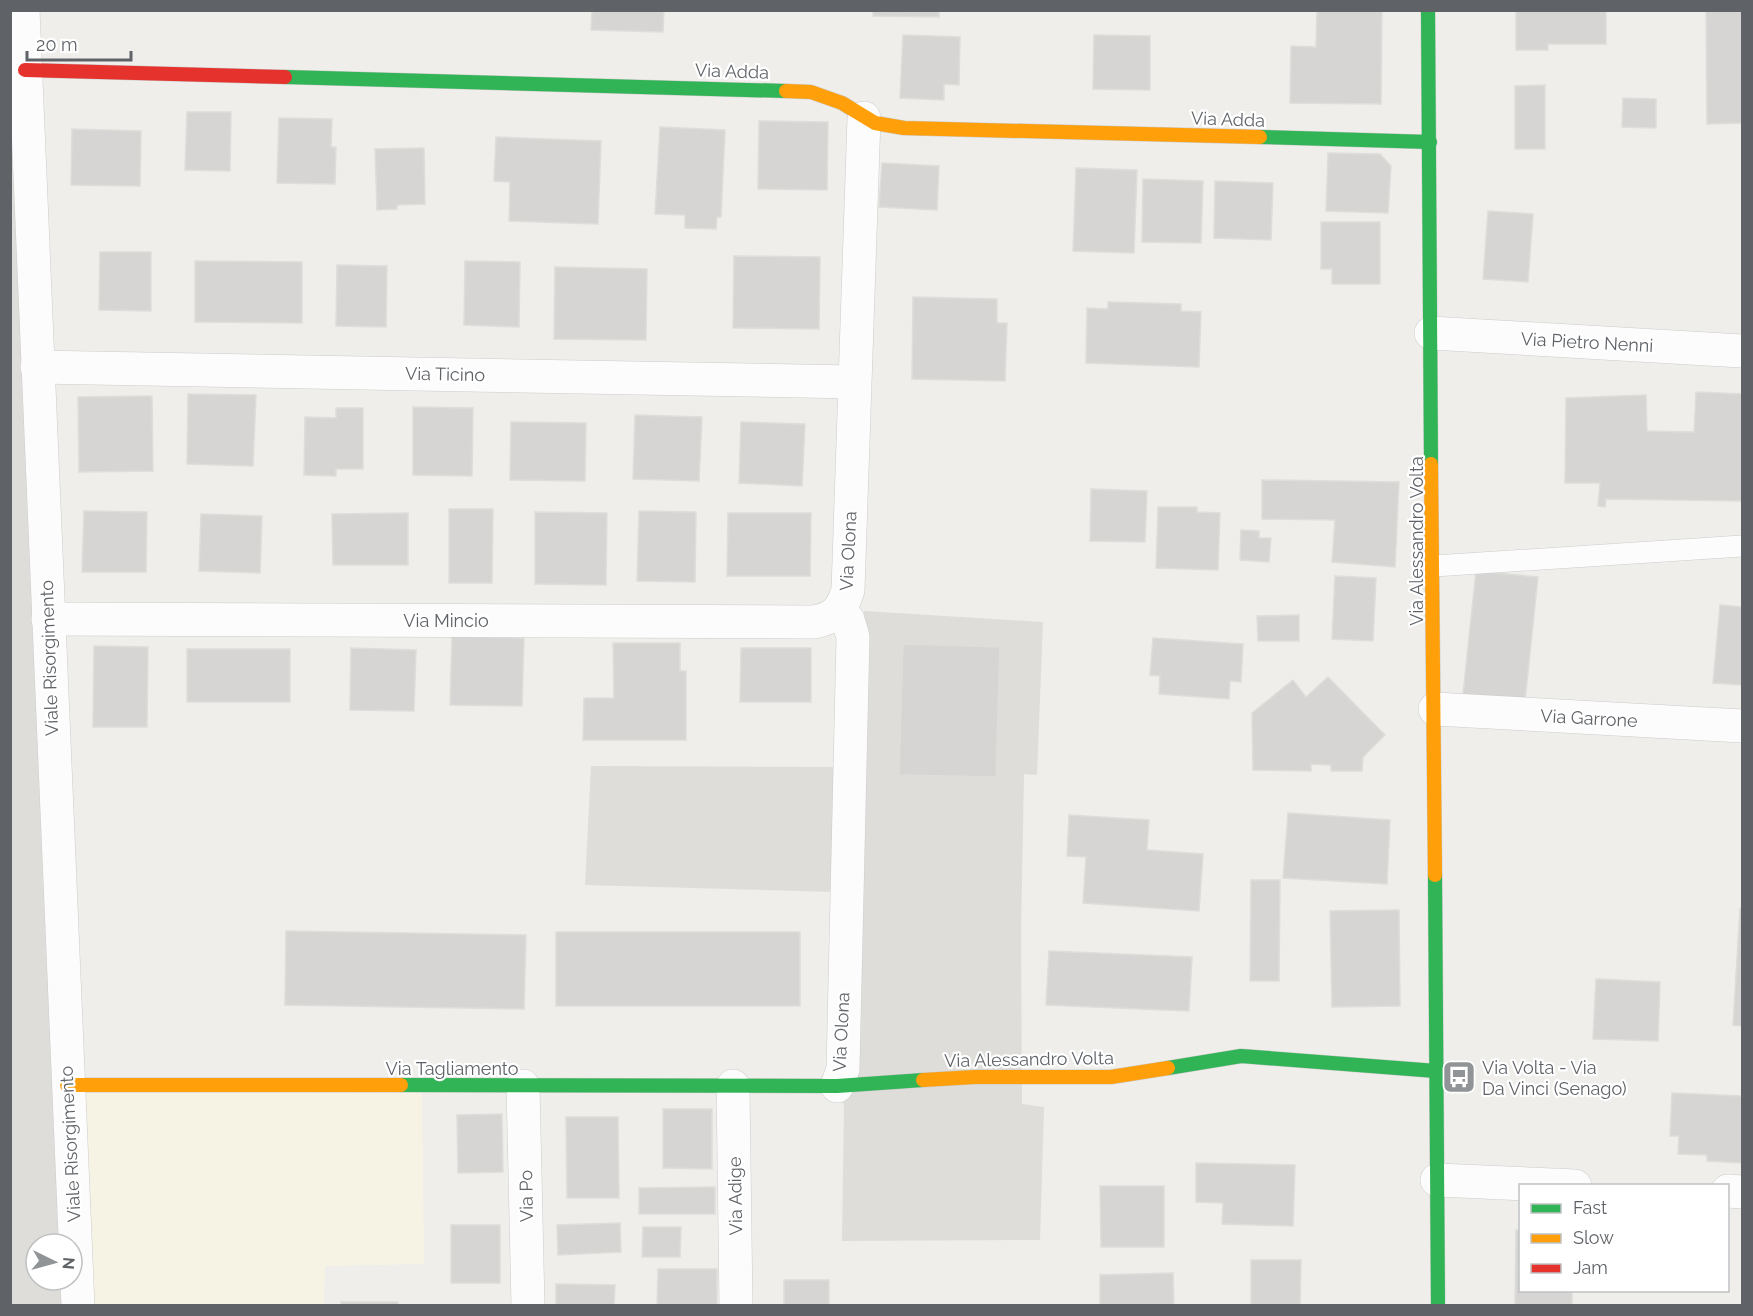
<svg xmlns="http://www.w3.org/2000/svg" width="1753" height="1316" viewBox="0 0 1753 1316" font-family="Raleway,sans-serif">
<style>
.commercial{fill:#f7f3e4}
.industrial{fill:#dfddda}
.building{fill:#d6d5d3;stroke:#deddd9;stroke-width:1.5}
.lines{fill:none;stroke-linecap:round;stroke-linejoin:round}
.lane-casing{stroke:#cbcccc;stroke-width:22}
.street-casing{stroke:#cbcccc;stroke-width:34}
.fast-casing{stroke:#cacacb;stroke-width:15}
.slow-casing{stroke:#cacacb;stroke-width:15}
.jam-casing{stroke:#cacacb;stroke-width:15}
.lane{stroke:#fdfcfc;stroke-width:21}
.street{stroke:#fdfcfc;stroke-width:33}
.fast{stroke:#30b455;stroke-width:14}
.slow{stroke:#ff9f0a;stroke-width:14}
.jam{stroke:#e5322d;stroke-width:14}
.labels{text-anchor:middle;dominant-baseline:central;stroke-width:4.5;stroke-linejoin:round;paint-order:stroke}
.street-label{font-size:18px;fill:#5f6368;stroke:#fff}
.poi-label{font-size:18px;fill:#5f6368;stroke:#fff;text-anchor:start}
</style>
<rect width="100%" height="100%" fill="#efeeea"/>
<path class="commercial" d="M70,1091L422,1093L424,1264L325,1266L324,1305H80Z"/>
<g class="industrial">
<path d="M10,11L63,1244H36V1280H65L66,1306L10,1305Z"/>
<path d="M864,611L1043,622L1037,775L1024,774L1021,933L1022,1104L1044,1107L1040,1240L842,1241L844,1106L833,1068L836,892L585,885L591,766L859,767Z"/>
</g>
<g class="building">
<path d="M592,10H664L663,32L591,30Z"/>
<path d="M873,10H939V17L873,16Z"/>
<path d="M1317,10H1382L1381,104L1290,103L1291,46L1316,47Z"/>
<path d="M1516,10L1606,11V44H1548V50H1516Z"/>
<path d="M1706,10H1742V123L1707,124Z"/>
<path d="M903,35L960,37L959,85L944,84V100L900,98Z"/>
<path d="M1094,35L1150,36V90L1093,89Z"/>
<path d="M1545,85V149H1515V86Z"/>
<path d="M1623,98L1656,99V128L1622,127Z"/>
<path d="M187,112H231L230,171L185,170Z"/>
<path d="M279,118L332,119L331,147H336L335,184L277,183Z"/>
<path d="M759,121L828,122L827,190L758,189Z"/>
<path d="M660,127L725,130L721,217H717L716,229L685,228V215L655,214Z"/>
<path d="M72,129L141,131L140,186L71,185Z"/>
<path d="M496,137L601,141L598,224L509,221L510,182L494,181Z"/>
<path d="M424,148L425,204L397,205V209L377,210L375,149Z"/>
<path d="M1328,153L1380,154L1391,166L1388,213L1326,211Z"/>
<path d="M882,163L939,166L937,210L879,207Z"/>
<path d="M1076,168L1137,170L1134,253L1073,251Z"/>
<path d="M1143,179L1203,181L1201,243L1142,242Z"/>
<path d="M1215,181L1273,183L1271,240L1214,238Z"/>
<path d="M1488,211L1533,214L1528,282L1483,279Z"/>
<path d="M1321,222H1380V284H1332V269H1321Z"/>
<path d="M100,252H151V311L99,310Z"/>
<path d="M734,256L820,257L819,329L733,328Z"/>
<path d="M195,261L302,262V323L195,322Z"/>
<path d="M465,261L520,262L519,327L464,325Z"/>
<path d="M337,265L387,266L386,327L336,326Z"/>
<path d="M555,267L647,269L646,340L554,339Z"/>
<path d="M913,297L997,299V323H1007L1005,381L912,379Z"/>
<path d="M1108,302L1181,304V311L1201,312L1199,367L1086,363L1087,308L1108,309Z"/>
<path d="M1696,392L1742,394V501L1606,499L1605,507L1598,506L1600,483H1565L1566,398L1646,395L1647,431L1694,432Z"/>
<path d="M188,394L256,395L253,466L187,464Z"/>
<path d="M152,396L153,471L79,472L78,397Z"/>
<path d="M413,407L473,408L472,476L413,475Z"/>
<path d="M336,408H363V469H336V476L304,475L305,417L336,418Z"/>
<path d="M635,415L702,417L699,481L633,479Z"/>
<path d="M511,422L586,423L585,481L510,480Z"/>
<path d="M741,422L805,424L802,486L739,483Z"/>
<path d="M1262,480L1399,482L1395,567L1332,562L1335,520L1262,519Z"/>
<path d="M1091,489L1147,491L1145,542L1090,541Z"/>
<path d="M1158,507H1197V512L1220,513L1218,570L1156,568Z"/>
<path d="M449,509H493L492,583H449Z"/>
<path d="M84,511L147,512L146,572H82Z"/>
<path d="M639,511L696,512L695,582L637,581Z"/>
<path d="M535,512L607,513L606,585L535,584Z"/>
<path d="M408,513V565H333L332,514Z"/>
<path d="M728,513H811L810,576H727Z"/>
<path d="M201,514L262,516L260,573L199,571Z"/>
<path d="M1241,530L1259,531V538H1271L1269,562L1240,560Z"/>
<path d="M1476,571L1538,577L1525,701L1463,694Z"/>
<path d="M1335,576L1376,578L1373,641L1332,639Z"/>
<path d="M1720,605L1742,607V685L1713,683Z"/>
<path d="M1299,615V641H1258L1257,616Z"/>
<path d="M452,636L524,638L522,706L450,705Z"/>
<path d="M1153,638L1243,644L1241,682L1230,681L1229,699L1159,694L1160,676L1150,675Z"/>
<path d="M613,643H680V671H686V740H583L584,698H614Z"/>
<path d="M903,644L1000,647L996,777L899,775Z"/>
<path d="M94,646L148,647L147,727H93Z"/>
<path d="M351,648L416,650L414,711L350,710Z"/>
<path d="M741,648H811V702H740Z"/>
<rect x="187" y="649" width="103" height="53"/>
<path d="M1328,677L1385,735L1363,757L1362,771H1331V765L1311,764V771L1253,770L1252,713L1293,680L1306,697Z"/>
<path d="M1288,813L1390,820L1387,884L1283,878Z"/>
<path d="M1069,815L1149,820L1147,850L1203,854L1199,911L1083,903L1086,857L1067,856Z"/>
<path d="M1251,880H1280L1279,981H1250Z"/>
<path d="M1740,909H1742V1026L1733,1025Z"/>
<path d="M1399,910L1400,1006L1332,1007L1330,911Z"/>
<path d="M286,931L526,935L524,1009L285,1005Z"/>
<rect x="556" y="932" width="244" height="74"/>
<path d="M1049,951L1192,957L1189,1011L1046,1005Z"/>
<path d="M1596,979L1660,982L1658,1041L1593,1039Z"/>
<path d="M1672,1093L1742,1096V1163L1707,1161V1155L1678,1154L1679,1136H1670Z"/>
<path d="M663,1109H712V1169L663,1168Z"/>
<path d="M502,1114L503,1172L458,1173L457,1115Z"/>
<path d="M566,1117H618L619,1198H567Z"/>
<path d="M1196,1163L1295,1165L1293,1226L1222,1224L1223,1203L1196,1202Z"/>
<path d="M1100,1186H1164V1247H1101Z"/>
<path d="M715,1187V1214H639V1188Z"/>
<path d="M620,1223L621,1252L558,1255L557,1225Z"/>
<rect x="451" y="1225" width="49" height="58"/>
<path d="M643,1227H681L680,1257H642Z"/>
<path d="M1516,1230L1520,1231V1290H1572V1306H1515Z"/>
<path d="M1251,1260H1301L1300,1306H1251Z"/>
<path d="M658,1269H717V1306H657Z"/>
<path d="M1173,1273L1174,1306H1100V1275Z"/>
<rect x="784" y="1280" width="45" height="26"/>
<path d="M556,1284L615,1285L614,1306H556Z"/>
<rect x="341" y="1302" width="57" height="4"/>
</g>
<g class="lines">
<defs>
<path id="lane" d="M1434,566L1742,546"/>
<g id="street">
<path d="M23,10L78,1306"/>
<path d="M1431,333L1742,351"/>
<path d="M37,367L854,382"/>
<path d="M48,619L814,622C835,618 842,610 848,590L864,118"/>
<path d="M1435,709L1742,726"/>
<path d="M523,1086L528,1306"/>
<path d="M733,1086L736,1306"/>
<path d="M837,1086L843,1069L853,637L848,620L841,610"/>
<path d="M1437,1180L1575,1186"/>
<path d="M1728,1191L1742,1192"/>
</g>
<g id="fast">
<path d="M1428,10L1431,464"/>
<path d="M285,77L786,91"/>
<path d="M1260,137L1430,142"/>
<path d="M1435,875L1438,1306"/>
<path d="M1168,1068L1241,1056L1436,1071"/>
<path d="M401,1085L837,1086L923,1080"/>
</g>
<g id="slow">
<path d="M786,91L811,92L842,103L875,123L904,128L1260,137"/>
<path d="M1431,464L1435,875"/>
<path d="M923,1080L975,1077H1111L1168,1068"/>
<path d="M67,1085H401"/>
</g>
<path id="jam" d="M25,70L285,77"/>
</defs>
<use href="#lane" class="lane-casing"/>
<use href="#street" class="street-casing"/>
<use href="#fast" class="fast-casing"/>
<use href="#slow" class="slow-casing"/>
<use href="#jam" class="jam-casing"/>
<use href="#lane" class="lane"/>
<use href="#street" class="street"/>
<use href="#fast" class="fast"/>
<use href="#slow" class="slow"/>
<use href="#jam" class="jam"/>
</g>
<defs>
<symbol id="bus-square" viewBox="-11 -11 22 22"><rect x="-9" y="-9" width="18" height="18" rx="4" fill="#919496" stroke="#fff"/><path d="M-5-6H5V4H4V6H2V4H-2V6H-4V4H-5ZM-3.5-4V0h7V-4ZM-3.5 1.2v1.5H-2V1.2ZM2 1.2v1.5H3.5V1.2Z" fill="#fff"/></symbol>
</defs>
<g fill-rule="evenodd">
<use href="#bus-square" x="1440" y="1058" width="38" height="38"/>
</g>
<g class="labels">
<g class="street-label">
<text transform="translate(732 71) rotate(2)">Via Adda</text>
<text transform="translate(1228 119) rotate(2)">Via Adda</text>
<text transform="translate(1587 342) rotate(3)">Via Pietro Nenni</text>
<text transform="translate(445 374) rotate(1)">Via Ticino</text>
<text transform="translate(1416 541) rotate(-90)">Via Alessandro Volta</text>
<text transform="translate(848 551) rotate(-87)">Via Olona</text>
<text x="446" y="620">Via Mincio</text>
<text transform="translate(49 658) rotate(-92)">Viale Risorgimento</text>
<text transform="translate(1589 718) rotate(3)">Via Garrone</text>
<text transform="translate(841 1032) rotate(-87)">Via Olona</text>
<text transform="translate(1029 1059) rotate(-1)">Via Alessandro Volta</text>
<text x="452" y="1068">Via Tagliamento</text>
<text transform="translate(70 1144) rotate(-93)">Viale Risorgimento</text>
<text transform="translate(526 1196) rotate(-91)">Via Po</text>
<text transform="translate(735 1196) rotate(-91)">Via Adige</text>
</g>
<g class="poi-label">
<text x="1482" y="1067">Via Volta - Via<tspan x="1482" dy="21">Da Vinci (Senago)</tspan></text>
</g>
</g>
<rect width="1753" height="1316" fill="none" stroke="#5f6368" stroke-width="24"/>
<rect x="1519" y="1184" width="210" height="108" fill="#ffffff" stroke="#bfc1c3" stroke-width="1.5"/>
<rect x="1531" y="1204" width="30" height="9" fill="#30b455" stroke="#bfc1c3" stroke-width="1.5"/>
<text x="1573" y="1214" font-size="18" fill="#5f6368">Fast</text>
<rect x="1531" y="1234" width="30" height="9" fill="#ff9f0a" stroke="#bfc1c3" stroke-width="1.5"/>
<text x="1573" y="1244" font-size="18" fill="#5f6368">Slow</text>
<rect x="1531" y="1264" width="30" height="9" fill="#e5322d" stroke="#bfc1c3" stroke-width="1.5"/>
<text x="1573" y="1274" font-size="18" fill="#5f6368">Jam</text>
<g transform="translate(54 1262) rotate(95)"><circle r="28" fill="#ffffff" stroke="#bfc1c3" stroke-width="1.5"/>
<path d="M0-4.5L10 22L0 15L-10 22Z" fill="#919496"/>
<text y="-9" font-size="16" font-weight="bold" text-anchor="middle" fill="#5f6368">N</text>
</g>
<path d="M27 51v9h104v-9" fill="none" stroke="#5f6368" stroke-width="3"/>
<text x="36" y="51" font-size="18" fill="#5f6368" stroke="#ffffff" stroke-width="4.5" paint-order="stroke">20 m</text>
</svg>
